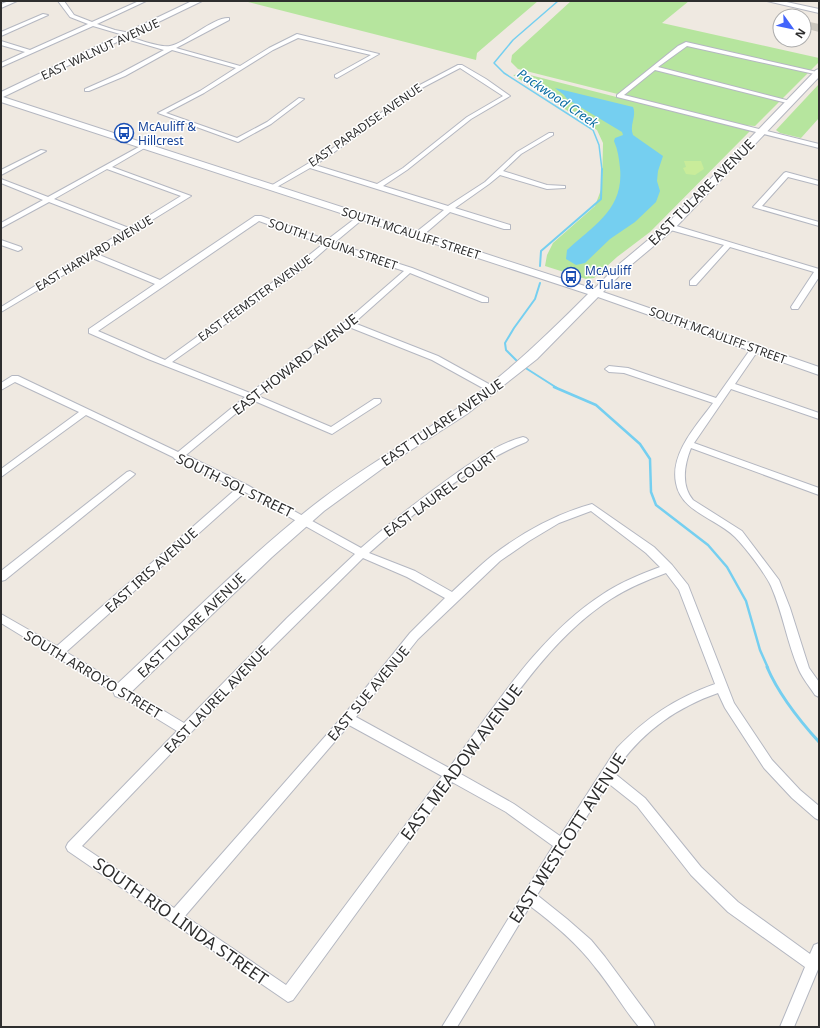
<svg xmlns="http://www.w3.org/2000/svg" width="820" height="1028" viewBox="0 0 820 1028" font-family="'Noto Sans',sans-serif">
<style>
.green{fill:#b6e59e}
.pitch{fill:#c9ec9a}
.water{fill:#75cff0}
.lines{fill:none;stroke-linecap:round;stroke-linejoin:round}
.stream-far3{stroke:#75cff0;stroke-width:1.5}
.stream-far2{stroke:#75cff0;stroke-width:2}
.stream-far1{stroke:#75cff0;stroke-width:2.5}
.stream{stroke:#75cff0;stroke-width:3}
.building{fill:#cbc7bf}
.street-casing{stroke:#b4b7c1;stroke-width:2}
.secondary-casing{stroke:#b4b7c1;stroke-width:2}
.street{fill:#fff;fill-rule:evenodd}
.secondary{fill:#fff;fill-rule:evenodd}
.labels{text-anchor:middle;dominant-baseline:central;stroke-width:3;stroke-linejoin:round;paint-order:stroke}
.far-street-label{font-size:12px;fill:#2e2e2e;stroke:#fff}
.far-transit-label{font-size:12px;fill:#164399;stroke:#fff;text-anchor:start}
.far-water-label{font-size:13px;font-style:italic;fill:#0d6fa3;stroke:#fff}
.street-label{font-size:14px;fill:#2e2e2e;stroke:#fff}
.near-street-label{font-size:17px;fill:#2e2e2e;stroke:#fff}
</style>
<rect width="100%" height="100%" fill="#efe9e1"/>
<g class="green">
<path d="M244,1H538L477,53L476,60Z"/>
<path d="M571,1H689L662,23L819,58V62L755,126L741,125L518,69L511,62L512,55Z"/>
<path d="M522,74H526L750,131L650,232L617,257L594,278L586,279L545,266L547,255L553,243L595,206L602,187L603,143L597,130L513,75Z"/>
<path d="M819,84V118L801,138L780,133L776,130Z"/>
</g>
<path class="pitch" d="M684,161H701L704,169L695,175L686,174L683,168L686,167Z"/>
<path class="water" d="M555,88L633,107C637,116 629,125 633,135L663,156L658,171L657,181L660,191L656,202L635,222L610,239L585,263L576,265L566,259L567,250C594,225 624,209 620,168C619,159 618,150 614,141L615,138L623,135L622,132L567,99L564,95Z"/>
<g class="lines">
<path class="stream-far3" d="M558,1L513,40L494,63L504,73L593,130L599,145L602,170"/>
<g class="stream-far2">
<path d="M540,266L541,251L601,199L602,169"/>
<path d="M519,363L506,350L505,343L514,328L535,299L540,283"/>
<path d="M524,367L557,388"/>
</g>
<path class="stream-far1" d="M554,387L596,405L640,444L650,459L651,492L656,505L708,545L727,567L746,601L760,650L768,668"/>
<path class="stream" d="M767,667C779,695 799,720 819,742"/>
</g>
<path class="building" d="M810,22L819,24V32L804,28Z"/>
<g class="lines">
<defs>
<g id="street">
<path d="M9,1H17L1,8V4Z"/>
<path d="M58,1H64L74,15L92,22L139,1H146L97,24L115,30L130,33V35L127,36C137,39 160,48 170,46C186,43 213,17 229,18V20L176,48L240,66L269,48L297,34L379,54L337,78L335,77V75L371,55L298,38L273,50L204,93L166,113L237,138L267,122L299,98L304,99L271,124L238,142L158,113L200,91L236,68L172,50L125,76L89,91H85V89L121,73L164,50L123,38L120,34L93,26L1,67V63L25,52L1,45V41L30,50L88,24L70,17Z"/>
<path d="M43,14L48,15L1,36V32Z"/>
<path d="M686,42L817,72L819,73V75L687,46L658,67L794,102L791,104L655,70L624,95L819,144V148L617,97V95L678,46Z"/>
<path d="M458,65H462L486,79L510,96L471,119L407,170L383,186L448,206L485,182L517,152L549,133H553V135L521,154L503,171L547,185L565,186V188L547,189L500,175L489,184L455,208L510,225V229H504L450,212L421,237H415V233L444,210L310,168L275,188L269,187L329,151L416,87ZM460,68L503,96L467,117L403,168L377,184L315,165L333,153L420,89Z"/>
<path d="M146,143L148,144V146L112,167L191,196L97,254L160,280L255,216H261L327,240L361,214H364V218L334,243L412,268L488,298V302H482L410,273L354,323L438,356L496,388L497,390L496,392H490L432,360L349,327L258,396L331,427L374,399H380L381,401L380,403L332,434L252,400L186,455L247,485L361,548C392,521 424,496 458,472C478,458 500,443 523,437L526,438L528,440L526,442C469,465 416,512 369,553L415,571L452,592C465,580 479,566 493,555C523,532 556,514 592,504L654,547L672,565L688,585L734,703L772,760L800,790L819,806V820L815,818L792,798L764,768L725,708L718,693C675,708 639,734 614,773L645,798L701,867L738,902L810,954L814,945L819,943V967L794,1027H780L805,967L728,912L691,875L637,806L608,783L537,895L567,919L591,940L605,957L653,1022L655,1027H639C623,1008 611,986 595,967C577,943 554,924 530,906L457,1027H442L553,846L506,812L452,782L293,1000L288,1002L68,851L66,847L68,843L177,731L1,623V614L57,646L237,488L175,459L173,457L86,415L1,477V469L79,412L15,382L1,390V383L12,376H18L178,452L245,397L148,359L89,333V329L155,284L92,258L1,312V307L124,231L49,202L1,228V223L43,200L1,183V179L48,197ZM107,169L181,196L129,228L54,199ZM259,221L323,244L298,264L165,360L98,331ZM329,246L404,271L345,322L250,393L172,362L304,268ZM245,492L355,554L287,618L184,723L66,652ZM591,511L646,553L660,567C641,574 621,582 603,594C538,636 495,707 449,768L356,717L418,639L500,561L529,541L559,523ZM363,558L407,577L445,598L410,633L344,715L174,908L82,846L272,648ZM666,573L679,590L715,684C674,699 647,717 617,748L560,836L514,804L459,773C503,714 547,640 611,599C628,588 647,580 666,573ZM349,725L442,776L286,985L185,916Z"/>
<path d="M41,150L46,151L1,175V170Z"/>
<path d="M786,172L819,181V185L788,177L762,206L819,222V226L753,207L784,173Z"/>
<path d="M667,225H673L819,269V277L798,309H792L791,307L814,272L730,247L696,285H690V281L724,245L667,229Z"/>
<path d="M1,240L21,247L22,249L18,251L1,245Z"/>
<path d="M755,346L759,349L735,384L819,413V419L731,389L694,443L819,488V495L691,448C684,465 681,486 693,500L742,531L779,580L790,608L809,668L819,682V697L815,695C810,687 803,679 799,670C787,643 783,613 771,586C765,573 745,547 735,537C716,518 681,512 676,483C670,453 697,425 713,403L624,373L609,372L605,369L609,366L628,368L716,398L752,347Z"/>
<path d="M130,471L135,474L133,476L5,580L1,581V571L127,472Z"/>
</g>
<g id="secondary">
<path d="M192,1H202L3,97L594,289L617,266L666,225L816,70L819,69V77L674,229L625,270L603,292L819,367V375L598,297L537,359L467,414L383,468L324,511L272,557L127,696L121,698L115,696L113,691L115,686C181,625 244,560 314,505C360,469 411,441 458,408C506,375 547,335 588,294L1,102V92Z"/>
<path d="M767,1H782L819,9V13Z"/>
</g>
</defs>
<use href="#street" class="street-casing"/>
<use href="#secondary" class="secondary-casing"/>
<use href="#street" class="street"/>
<use href="#secondary" class="secondary"/>
</g>
<defs>
<symbol id="bus-ring" viewBox="-11 -11 22 22"><circle r="9.5" fill="#fff" stroke="#1a4fb4" stroke-width="1.5"/><path d="M-5-6H5V4H4V6H2V4H-2V6H-4V4H-5ZM-3.5-4V0h7V-4ZM-3.5 1.2v1.5H-2V1.2ZM2 1.2v1.5H3.5V1.2Z" fill="#1a4fb4"/></symbol>
</defs>
<g fill-rule="evenodd">
<use href="#bus-ring" x="113" y="122" width="22" height="22"/>
<use href="#bus-ring" x="560" y="266" width="22" height="22"/>
</g>
<g class="labels">
<g class="far-street-label">
<text transform="translate(100 49) rotate(-25)">EAST WALNUT AVENUE</text>
<text transform="translate(365 125) rotate(-35)">EAST PARADISE AVENUE</text>
<text transform="translate(411 233) rotate(18)">SOUTH MCAULIFF STREET</text>
<text transform="translate(333 244) rotate(19)">SOUTH LAGUNA STREET</text>
<text transform="translate(94 253) rotate(-31)">EAST HARVARD AVENUE</text>
<text transform="translate(255 298) rotate(-36)">EAST FEEMSTER AVENUE</text>
<text transform="translate(718 335) rotate(20)">SOUTH MCAULIFF STREET</text>
</g>
<g class="far-transit-label">
<text x="138" y="126">McAuliff &amp;<tspan x="138" dy="14">Hillcrest</tspan></text>
<text x="585" y="270">McAuliff<tspan x="585" dy="14">&amp; Tulare</tspan></text>
</g>
<g class="far-water-label">
<text transform="translate(558 98) rotate(34)">Packwood Creek</text>
</g>
<g class="street-label">
<text transform="translate(701 192) rotate(-45)">EAST TULARE AVENUE</text>
<text transform="translate(295 364) rotate(-38)">EAST HOWARD AVENUE</text>
<text transform="translate(442 422) rotate(-34)">EAST TULARE AVENUE</text>
<text transform="translate(235 485) rotate(26)">SOUTH SOL STREET</text>
<text transform="translate(440 493) rotate(-36)">EAST LAUREL COURT</text>
<text transform="translate(151 570) rotate(-42)">EAST IRIS AVENUE</text>
<text transform="translate(191 625) rotate(-44)">EAST TULARE AVENUE</text>
<text transform="translate(93 674) rotate(31)">SOUTH ARROYO STREET</text>
<text transform="translate(368 693) rotate(-50)">EAST SUE AVENUE</text>
<text transform="translate(216 699) rotate(-46)">EAST LAUREL AVENUE</text>
</g>
<g class="near-street-label">
<text transform="translate(461 762) rotate(-53)">EAST MEADOW AVENUE</text>
<text transform="translate(567 838) rotate(-57)">EAST WESTCOTT AVENUE</text>
<text transform="translate(181 921) rotate(35)">SOUTH RIO LINDA STREET</text>
</g>
</g>
<rect width="820" height="1028" fill="none" stroke="#2e2e2e" stroke-width="4"/>
<g transform="translate(792 28) rotate(123)"><circle r="19" fill="#ffffff" stroke="#ababab"/>
<path d="M0-3L7 15L0 10L-7 15Z" fill="#4264fb"/>
<text y="-6" font-size="11" font-weight="bold" text-anchor="middle" fill="#2e2e2e">N</text>
</g>
</svg>
